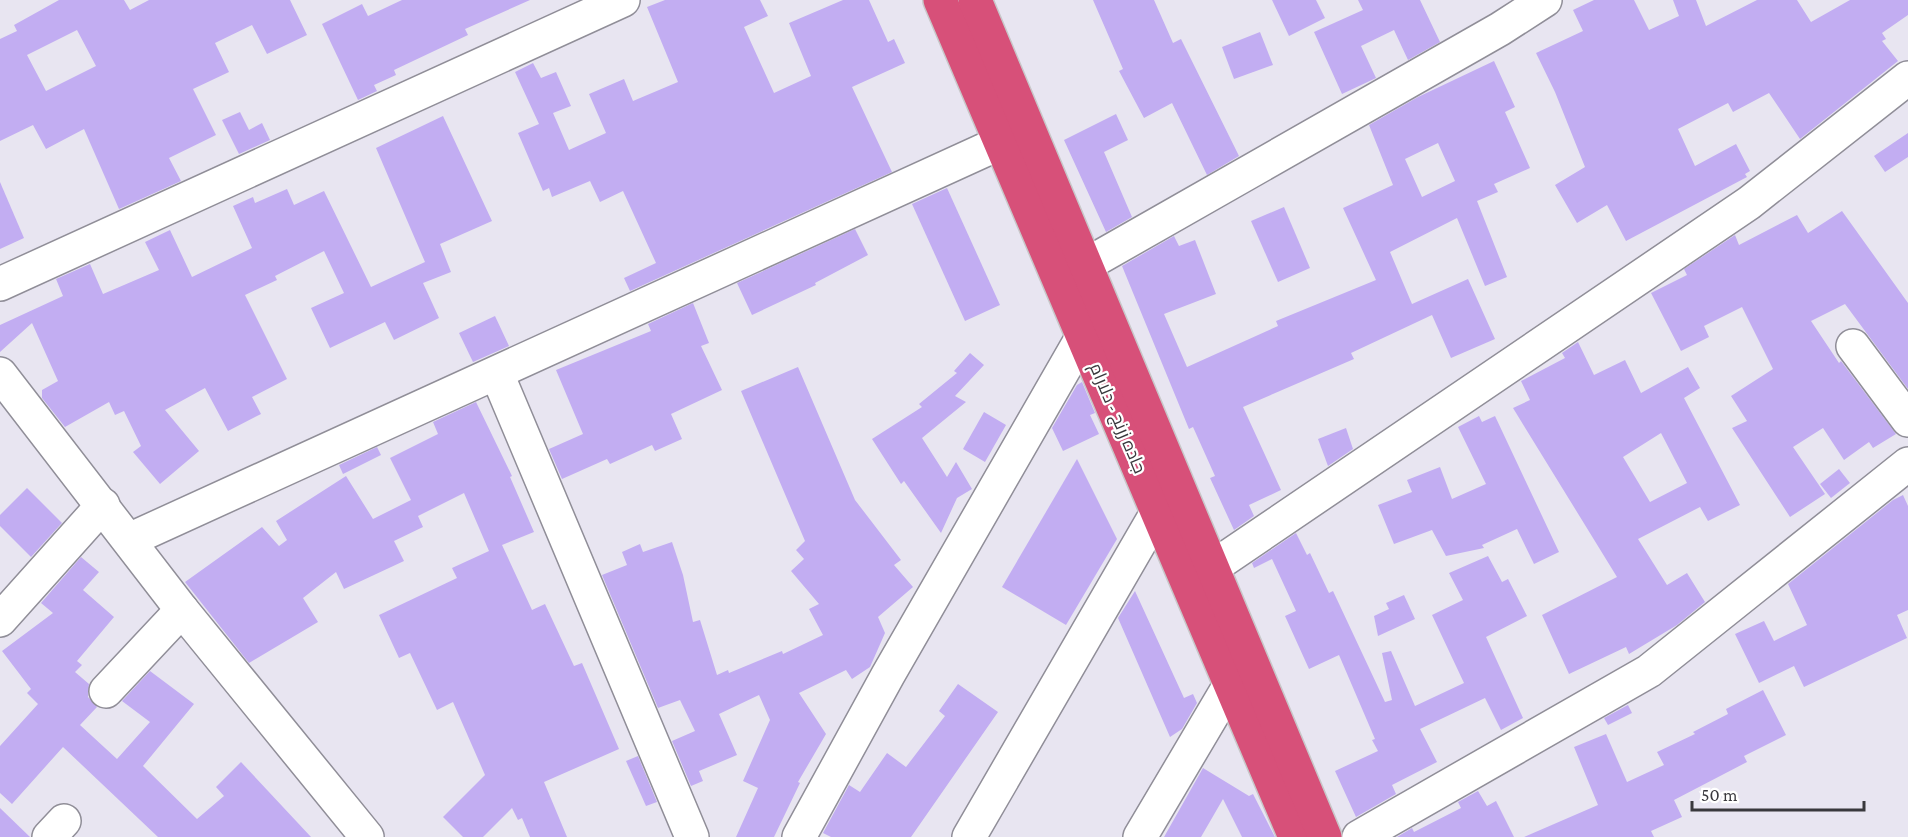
<svg xmlns="http://www.w3.org/2000/svg" width="1908" height="837" viewBox="0 0 1908 837" font-family="'Crimson Pro',Cairo,serif">
<style>
.building{fill:#c2adf2;fill-rule:evenodd}
.lines{fill:none;stroke-linecap:round;stroke-linejoin:round}
.minor-casing{stroke:#908e98;stroke-width:36}
.highway-casing{stroke:#c8c7c9;stroke-width:36}
.minor{stroke:#fff;stroke-width:33}
.highway{stroke:#d75079;stroke-width:33}
.labels{text-anchor:middle;dominant-baseline:central;stroke-width:4.5;stroke-linejoin:round;paint-order:stroke}
.street-label{font-size:18px;fill:#39383d;stroke:#fff}
</style>
<rect width="100%" height="100%" fill="#e8e5f1"/>
<g class="building">
<path d="M59,0H124L130,10L149,0H290L307,35L267,54L252,25L215,43L229,72L193,89L216,135L169,158L181,181L119,209L84,129L46,149L33,125L0,141V39L17,31L14,25ZM77,30L96,66L46,91L27,55Z"/>
<path d="M402,0H530L465,29L468,35L394,70L396,75L374,85L377,91L358,100L322,24L362,4L368,16Z"/>
<path d="M665,0H760L768,16L744,27L774,93L811,76L789,23L843,0H869L888,42L894,39L905,63L852,87L892,172L630,291L624,278L656,263L623,191L600,202L590,181L552,197L549,188L543,191L518,133L539,124L515,72L533,63L541,78L556,72L571,106L553,113L569,150L606,133L589,94L624,79L633,101L678,82L647,7Z"/>
<path d="M1093,0H1154L1173,43L1181,39L1239,156L1207,175L1172,103L1144,118L1119,71L1123,69Z"/>
<path d="M1272,0H1316L1325,18L1289,36Z"/>
<path d="M1358,0H1420L1440,42L1408,60L1394,30L1361,46L1376,78L1342,94L1314,32L1363,10Z"/>
<path d="M1594,0H1634L1649,30L1679,16L1673,0H1696L1706,26L1757,0H1797L1811,22L1850,0H1908V15L1882,33L1886,39L1882,41L1898,61L1800,139L1769,93L1733,112L1728,103L1678,129L1695,166L1736,144L1750,171L1745,174L1747,177L1626,241L1607,205L1577,223L1555,185L1585,167L1555,92L1536,53L1583,31L1573,10Z"/>
<path d="M1260,32L1273,65L1234,79L1222,47Z"/>
<path d="M1494,61L1515,107L1505,112L1530,168L1494,184L1498,192L1477,201L1507,277L1485,286L1457,218L1390,252L1412,304L1468,279L1495,339L1451,358L1432,315L1351,353L1354,359L1243,407L1281,490L1249,505L1254,516L1234,530L1210,478L1215,476L1193,427L1189,429L1122,266L1174,236L1179,246L1195,240L1216,294L1164,314L1187,367L1278,326L1276,321L1376,280L1343,208L1393,185L1369,125L1418,97ZM1438,143L1455,181L1422,197L1405,159Z"/>
<path d="M240,112L249,130L262,123L270,140L239,154L222,120Z"/>
<path d="M1116,114L1128,140L1104,152L1132,217L1106,232L1064,140Z"/>
<path d="M443,116L492,221L440,244L451,272L423,283L439,318L394,340L385,322L330,348L311,308L344,293L324,251L275,276L277,280L245,295L287,379L252,397L261,414L228,431L205,388L165,410L199,451L160,484L133,452L141,446L124,411L115,415L109,402L65,427L42,398V390L58,381L32,323L0,352V325L63,296L56,279L90,264L103,294L159,270L145,242L170,230L192,277L252,248L233,206L253,197L255,203L287,189L294,205L324,191L371,287L425,262L376,148Z"/>
<path d="M1908,133V157L1885,172L1874,156Z"/>
<path d="M0,182L24,238L0,249Z"/>
<path d="M947,188L1000,305L965,321L912,204Z"/>
<path d="M1284,207L1310,268L1278,282L1251,221Z"/>
<path d="M1842,211L1908,303V389L1845,304L1811,321L1839,363L1841,361L1896,434L1873,448L1869,442L1844,460L1823,428L1793,447L1825,494L1790,517L1732,428L1747,421L1731,396L1773,369L1742,307L1704,326L1709,337L1681,351L1651,293L1687,275L1684,269L1735,235L1739,245L1797,215L1808,233Z"/>
<path d="M855,229L868,255L815,283L816,285L752,315L737,283Z"/>
<path d="M693,303L709,343L701,346L722,390L671,414L682,439L655,451L652,445L610,464L607,459L562,479L549,449L583,434L556,370L651,331L648,324Z"/>
<path d="M495,316L509,346L473,362L459,333Z"/>
<path d="M1578,342L1594,375L1625,360L1641,393L1688,367L1700,388L1684,398L1740,505L1708,521L1700,507L1638,539L1667,585L1687,573L1705,602L1677,625L1629,654L1626,647L1569,674L1542,615L1617,577L1513,408L1530,400L1521,381L1565,358L1562,353ZM1661,433L1687,483L1650,502L1623,457Z"/>
<path d="M970,353L984,365L955,396L966,402L922,438L947,477L956,462L972,489L957,498L941,533L904,481L901,484L872,439L922,407L919,404L957,373L954,371Z"/>
<path d="M798,367L855,500L901,560L894,565L913,587L878,617L885,633L870,667L852,679L846,670L799,693L826,734L798,782L800,783L774,837H736L758,788L743,781L770,720L759,695L719,714L737,755L699,771L703,781L691,786L672,741L695,731L680,700L658,708L602,575L627,565L622,552L640,544L643,552L672,542L683,575L693,622L700,620L717,675L728,670L729,673L782,651L783,654L823,635L809,609L819,604L791,571L804,559L796,550L805,541L741,391Z"/>
<path d="M1082,382L1095,413L1090,415L1099,434L1063,451L1052,428L1077,385Z"/>
<path d="M476,402L512,476L510,477L534,532L502,545L532,610L545,604L574,666L582,663L619,749L544,782L567,837H530L522,818L518,820L512,808L483,837H463L443,817L485,775L453,702L437,710L410,653L399,658L379,615L457,578L452,568L489,551L464,493L418,516L423,527L394,541L404,561L344,589L336,572L303,598L318,622L249,663L185,582L262,527L279,546L287,540L276,521L346,476L373,519L411,500L390,458L438,434L433,422Z"/>
<path d="M984,412L1006,425L985,462L963,449Z"/>
<path d="M1479,416L1482,422L1495,416L1559,552L1534,564L1517,529L1482,545L1484,548L1446,556L1432,530L1394,544L1378,505L1412,492L1407,480L1440,467L1452,499L1486,484L1458,427Z"/>
<path d="M1346,428L1353,449L1328,466L1318,439Z"/>
<path d="M377,447L381,455L343,474L339,465Z"/>
<path d="M1077,459L1117,539L1066,625L1002,587Z"/>
<path d="M1839,469L1850,483L1831,498L1820,484Z"/>
<path d="M27,488L62,523L31,557L0,526V515Z"/>
<path d="M1903,495L1908,506V610L1897,615L1907,638L1804,687L1794,666L1759,683L1735,634L1764,621L1774,641L1807,625L1788,584L1893,500Z"/>
<path d="M1296,533L1307,555L1310,553L1329,593L1333,591L1385,702L1392,700L1382,653L1391,651L1415,706L1464,683L1432,615L1463,600L1449,573L1488,556L1502,582L1508,579L1527,616L1486,637L1523,718L1501,730L1485,698L1420,729L1437,762L1392,785L1396,794L1356,817L1335,771L1378,751L1372,740L1375,739L1339,655L1309,669L1285,616L1296,611L1272,559L1254,568L1252,563Z"/>
<path d="M81,557L99,572L83,590L114,617L77,661L82,665L75,672L89,684L88,697L97,707L80,725L117,759L150,722L122,701L150,671L194,704L143,766L197,819L224,796L216,787L241,762L311,837H158L63,747L12,804L0,793V746L38,704L27,693L31,689L2,651L53,613L41,603Z"/>
<path d="M1135,591L1184,698L1193,694L1197,703L1182,729L1170,737L1118,618Z"/>
<path d="M1404,595L1415,619L1378,636L1374,616L1389,609L1386,603Z"/>
<path d="M958,684L998,712L911,837H831L823,833L849,785L860,792L887,753L906,767L945,716L939,711Z"/>
<path d="M1763,690L1786,735L1744,756L1747,762L1674,800L1682,817L1651,831L1654,837H1524L1598,805L1574,747L1606,734L1627,782L1664,765L1657,752L1695,734L1693,732L1728,714L1726,709Z"/>
<path d="M1628,705L1632,713L1608,725L1604,718Z"/>
<path d="M638,756L657,802L646,806L626,761Z"/>
<path d="M1203,768L1249,796L1253,794L1275,837H1242L1223,799L1201,837H1164Z"/>
<path d="M1478,791L1487,806L1496,801L1514,837H1397L1412,828L1414,832L1461,808L1458,802Z"/>
<path d="M0,808L30,837H0Z"/>
</g>
<g class="lines">
<defs>
<g id="minor">
<path d="M1084,266L1500,29L1545,0"/>
<path d="M0,284L623,0"/>
<path d="M1853,346L1908,420"/>
<path d="M0,374L182,610L367,837"/>
<path d="M497,374L692,837"/>
<path d="M129,540L1002,142"/>
<path d="M1213,567L1749,203L1908,78"/>
<path d="M0,620L103,505"/>
<path d="M106,691L182,610"/>
<path d="M49,837L64,821"/>
<path d="M799,837L888,675L1083,336"/>
<path d="M969,837L1158,511"/>
<path d="M1140,837L1230,685"/>
<path d="M1359,837L1649,671L1908,464"/>
</g>
<g id="highway">
<path d="M940,0L1295,837"/>
<path d="M975,0L1325,837"/>
</g>
</defs>
<use href="#minor" class="minor-casing"/>
<use href="#highway" class="highway-casing"/>
<use href="#minor" class="minor"/>
<use href="#highway" class="highway"/>
</g>
<g class="labels">
<g class="street-label">
<text transform="translate(1118 418) rotate(67)">جاده زرنج - دلارام</text>
</g>
</g>
<path d="M1692 801v9h172v-9" fill="none" stroke="#39383d" stroke-width="3"/>
<text x="1701" y="801" font-size="18" fill="#39383d" stroke="#ffffff" stroke-width="4.5" paint-order="stroke">50 m</text>
</svg>
